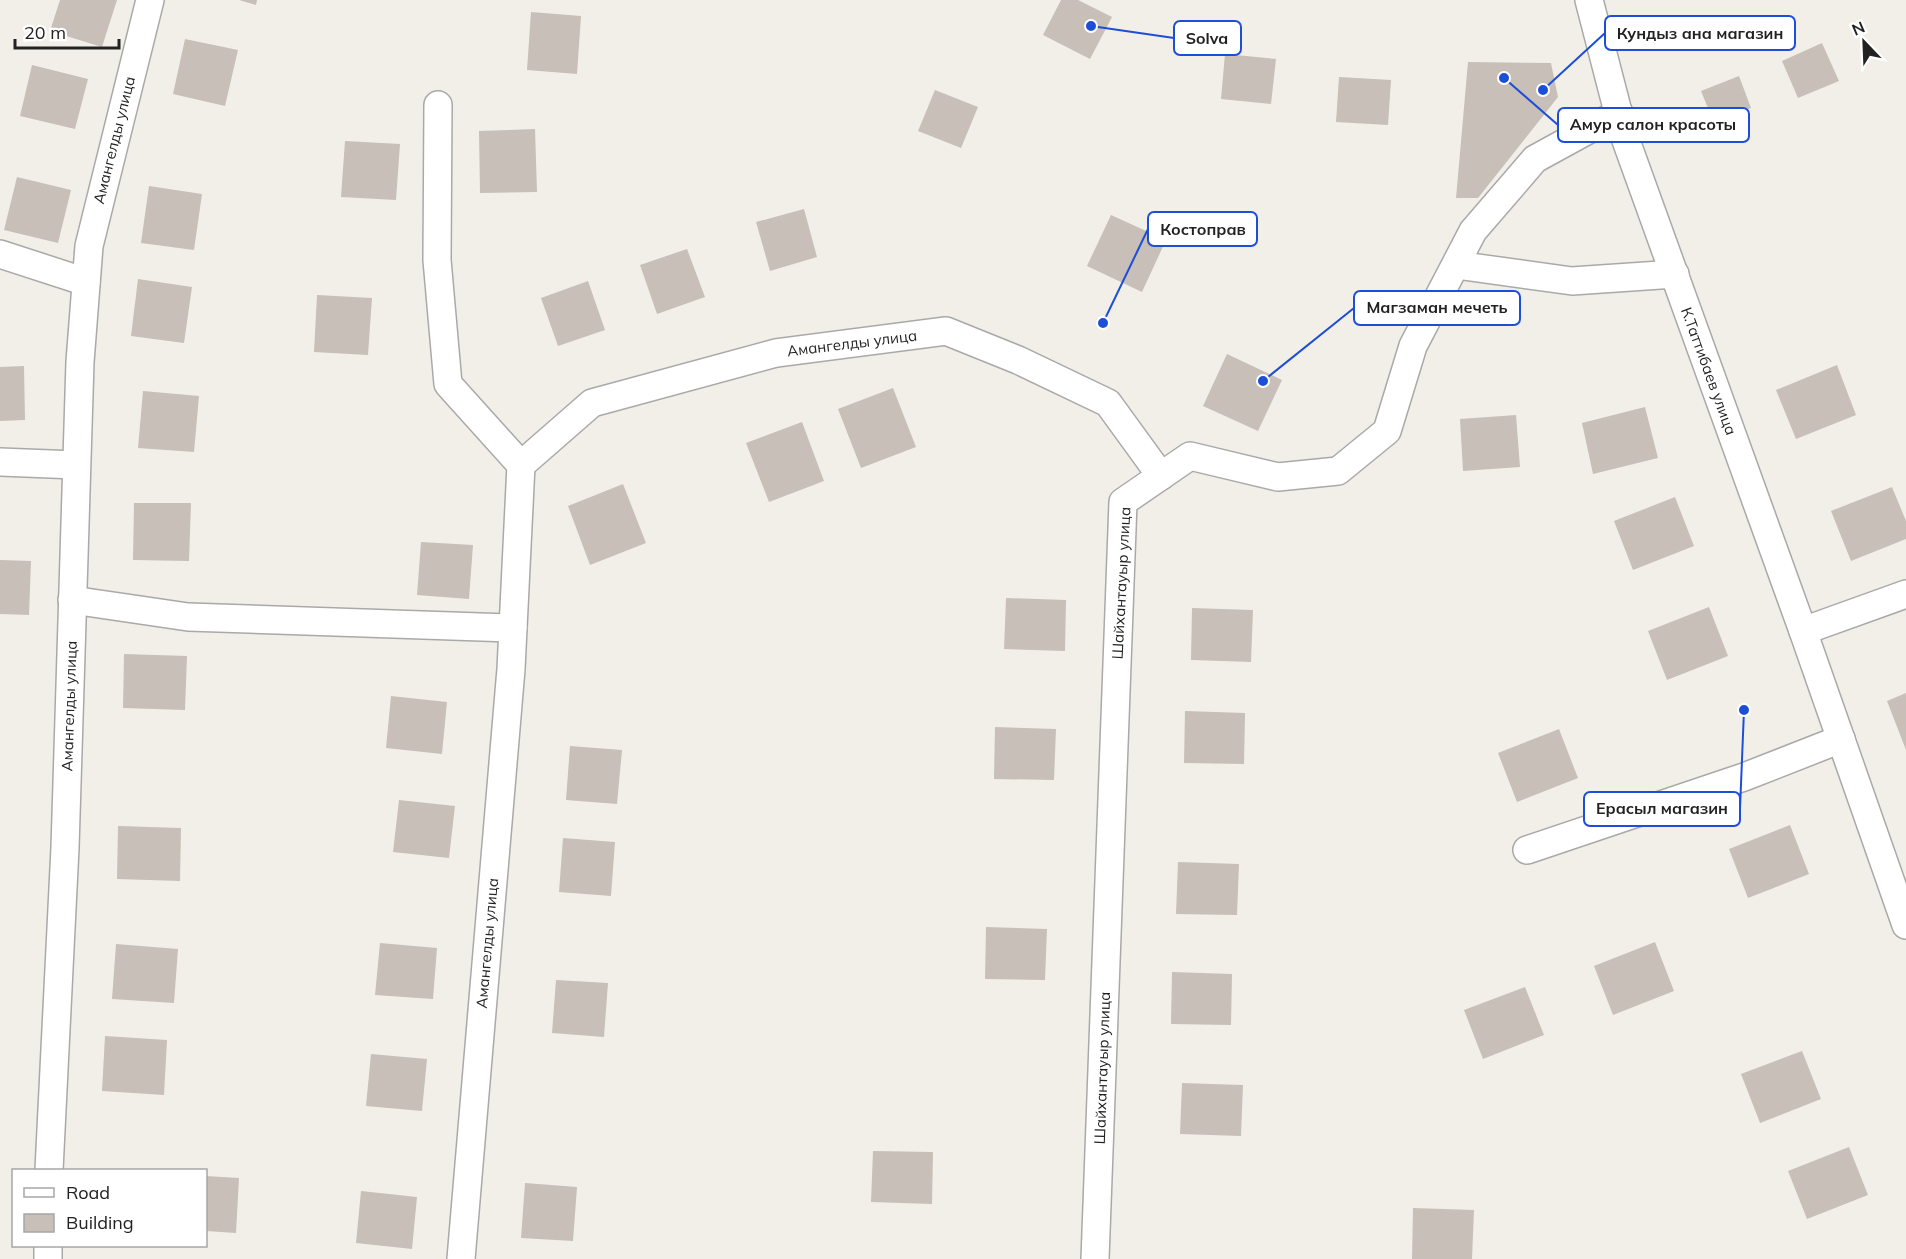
<svg xmlns="http://www.w3.org/2000/svg" width="1906" height="1259" viewBox="0 0 1906 1259" font-family="Mulish,sans-serif">
<style>
.building{fill:#c7bfb8}
.lines{fill:none;stroke-linecap:round;stroke-linejoin:round}
.minor-casing{stroke:#a9a9a9;stroke-width:30}
.minor{stroke:#fff;stroke-width:27}
.labels{text-anchor:middle;dominant-baseline:central;stroke-width:5;stroke-linejoin:round;paint-order:stroke}
.street-label{font-size:15px;fill:#222;stroke:#fff}
.leader{fill:none;stroke:#1d4ed8;stroke-width:2}
.callout-dot{fill:#1d4ed8;stroke:#fff;stroke-width:2}
.callout{fill:#fff;stroke:#1d4ed8;stroke-width:2}
.callout-label{font-size:16px;text-anchor:middle;font-weight:bold;fill:#222}
</style>
<rect width="100%" height="100%" fill="#f2efe9"/>
<g class="building">
<path d="M60,0H117L102,47L50,31Z"/>
<path d="M239,0H257L256,5Z"/>
<path d="M1061,0H1078L1112,17L1090,59L1043,35Z"/>
<path d="M531,12L581,16L577,74L527,70Z"/>
<path d="M185,39L238,50L225,106L173,94Z"/>
<path d="M1822,43L1839,81L1798,98L1782,61Z"/>
<path d="M1225,54L1276,59L1271,104L1221,99Z"/>
<path d="M1468,62L1551,63L1558,97L1478,198H1456Z"/>
<path d="M32,65L88,79L75,129L20,116Z"/>
<path d="M1739,76L1751,108L1714,123L1701,91Z"/>
<path d="M1339,77L1391,80L1388,125L1336,122Z"/>
<path d="M935,90L978,107L961,148L918,131Z"/>
<path d="M535,129L537,192L480,193L479,131Z"/>
<path d="M345,141L400,144L396,200L341,197Z"/>
<path d="M17,177L71,190L58,243L4,230Z"/>
<path d="M149,186L202,194L194,250L141,243Z"/>
<path d="M804,209L817,257L770,271L756,222Z"/>
<path d="M1111,215L1166,240L1142,292L1087,266Z"/>
<path d="M687,249L705,297L657,314L640,265Z"/>
<path d="M138,279L192,287L184,343L131,336Z"/>
<path d="M588,281L605,330L558,346L541,298Z"/>
<path d="M317,295L372,298L368,355L314,352Z"/>
<path d="M1227,354L1282,380L1258,431L1203,406Z"/>
<path d="M1837,365L1856,415L1796,439L1776,390Z"/>
<path d="M24,366L25,420L0,421V367Z"/>
<path d="M893,388L916,447L861,468L838,409Z"/>
<path d="M143,391L199,396L194,452L138,448Z"/>
<path d="M1645,407L1658,458L1593,474L1582,423Z"/>
<path d="M1516,415L1520,467L1463,471L1460,419Z"/>
<path d="M802,422L824,481L769,502L746,443Z"/>
<path d="M623,484L646,543L590,565L568,506Z"/>
<path d="M1892,487L1906,521V539L1851,561L1831,511Z"/>
<path d="M1675,497L1694,546L1633,570L1614,521Z"/>
<path d="M134,503H191L189,561L133,560Z"/>
<path d="M421,542L473,545L469,599L417,595Z"/>
<path d="M0,560L31,561L29,615L0,614Z"/>
<path d="M1006,598L1066,600L1065,651L1004,649Z"/>
<path d="M1709,607L1728,656L1667,680L1648,631Z"/>
<path d="M1192,608L1253,610L1251,662L1191,660Z"/>
<path d="M124,654L187,656L185,710L123,708Z"/>
<path d="M1906,693V750L1887,701Z"/>
<path d="M391,696L447,702L442,754L386,748Z"/>
<path d="M1185,711L1245,713L1244,764L1184,763Z"/>
<path d="M995,727L1056,729L1054,780L994,779Z"/>
<path d="M1559,729L1578,778L1517,802L1498,753Z"/>
<path d="M570,746L622,750L617,804L566,800Z"/>
<path d="M399,800L455,806L449,858L393,852Z"/>
<path d="M1790,825L1809,874L1748,898L1729,849Z"/>
<path d="M118,826L181,828L180,881L117,879Z"/>
<path d="M563,838L615,842L611,896L559,892Z"/>
<path d="M1178,862L1239,864L1237,915L1176,914Z"/>
<path d="M986,927L1047,929L1045,980L985,979Z"/>
<path d="M1655,942L1674,991L1613,1015L1594,966Z"/>
<path d="M380,943L437,948L433,999L375,995Z"/>
<path d="M116,944L178,949L174,1003L112,999Z"/>
<path d="M1172,972L1232,974L1231,1025L1171,1024Z"/>
<path d="M556,980L608,983L604,1037L552,1033Z"/>
<path d="M1525,987L1544,1035L1483,1059L1464,1010Z"/>
<path d="M105,1036L167,1040L164,1095L102,1091Z"/>
<path d="M1802,1051L1821,1099L1760,1123L1741,1074Z"/>
<path d="M371,1054L427,1059L422,1111L366,1106Z"/>
<path d="M1182,1083L1243,1085L1241,1136L1180,1134Z"/>
<path d="M1849,1147L1868,1195L1807,1219L1788,1171Z"/>
<path d="M873,1151L933,1152L932,1204L871,1202Z"/>
<path d="M206,1176L239,1178L236,1233L206,1231Z"/>
<path d="M525,1183L577,1187L573,1241L521,1238Z"/>
<path d="M361,1191L417,1197L412,1249L356,1243Z"/>
<path d="M1413,1208L1474,1210L1472,1259H1412Z"/>
</g>
<g class="lines">
<defs>
<g id="minor">
<path d="M1589,0L1624,135L1803,631L1906,925"/>
<path d="M438,105L437,260L448,384L521,465L511,669L461,1259"/>
<path d="M0,254L86,282"/>
<path d="M1456,265L1572,281L1675,274"/>
<path d="M0,462L76,465"/>
<path d="M521,465L592,403L776,353L946,331L1018,360L1108,403L1161,476"/>
<path d="M72,600L188,617L513,628"/>
<path d="M1803,631L1906,594"/>
<path d="M1527,850L1744,777L1841,739"/>
<path d="M49,1170L65,848L80,362L89,246L150,0"/>
<path d="M48,1259V1246"/>
<path d="M1095,1259L1123,502L1190,456L1278,477L1338,471L1387,431L1413,346L1473,231L1535,159L1619,113"/>
</g>
</defs>
<use href="#minor" class="minor-casing"/>
<use href="#minor" class="minor"/>
</g>
<g class="labels">
<g class="street-label">
<text transform="translate(114 140) rotate(-76)">Амангелды улица</text>
<text transform="translate(852 343) rotate(-7)">Амангелды улица</text>
<text transform="translate(1709 371) rotate(70)">К.Таттибаев улица</text>
<text transform="translate(1121 583) rotate(-87)">Шайхантауыр улица</text>
<text transform="translate(69 706) rotate(-88)">Амангелды улица</text>
<text transform="translate(487 943) rotate(-85)">Амангелды улица</text>
<text transform="translate(1102 1068) rotate(-88)">Шайхантауыр улица</text>
</g>
</g>
<path class="leader" d="M1543 90L1605 33M1091 26L1174 38M1504 78L1558 125M1103 323L1148 229M1263 381L1354 308M1744 710L1740 809"/>
<g class="callout-dot">
<circle cx="1543" cy="90" r="6"/>
<circle cx="1091" cy="26" r="6"/>
<circle cx="1504" cy="78" r="6"/>
<circle cx="1103" cy="323" r="6"/>
<circle cx="1263" cy="381" r="6"/>
<circle cx="1744" cy="710" r="6"/>
</g>
<g class="callout">
<rect x="1605" y="16" width="190" height="34" rx="6"/>
<rect x="1174" y="21" width="67" height="34" rx="6"/>
<rect x="1558" y="108" width="191" height="34" rx="6"/>
<rect x="1148" y="212" width="109" height="34" rx="6"/>
<rect x="1354" y="291" width="166" height="34" rx="6"/>
<rect x="1584" y="792" width="156" height="34" rx="6"/>
</g>
<g class="callout-label">
<text x="1700" y="39">Кундыз ана магазин</text>
<text x="1207" y="44">Solva</text>
<text x="1653" y="130">Амур салон красоты</text>
<text x="1203" y="235">Костоправ</text>
<text x="1437" y="313">Магзаман мечеть</text>
<text x="1662" y="814">Ерасыл магазин</text>
</g>
<rect x="12" y="1169" width="195" height="78" fill="#ffffff" stroke="#a7a7a7" stroke-width="1.5"/>
<rect x="24" y="1188" width="30" height="9" fill="#ffffff" stroke="#a7a7a7" stroke-width="1.5"/>
<text x="66" y="1199" font-size="18" fill="#222222">Road</text>
<rect x="24" y="1214" width="30" height="18" fill="#c7bfb8" stroke="#a7a7a7" stroke-width="1.5"/>
<text x="66" y="1229" font-size="18" fill="#222222">Building</text>
<g transform="translate(1864 42) rotate(337)" stroke="#ffffff" stroke-width="4.5" paint-order="stroke">
<path d="M0-4.5L10 22L0 15L-10 22Z" fill="#222222"/>
<text y="-9" font-size="16" font-weight="bold" text-anchor="middle" fill="#222222">N</text>
</g>
<path d="M15 39v9h104v-9" fill="none" stroke="#222222" stroke-width="3"/>
<text x="24" y="39" font-size="18" fill="#222222" stroke="#ffffff" stroke-width="4.5" paint-order="stroke">20 m</text>
</svg>
